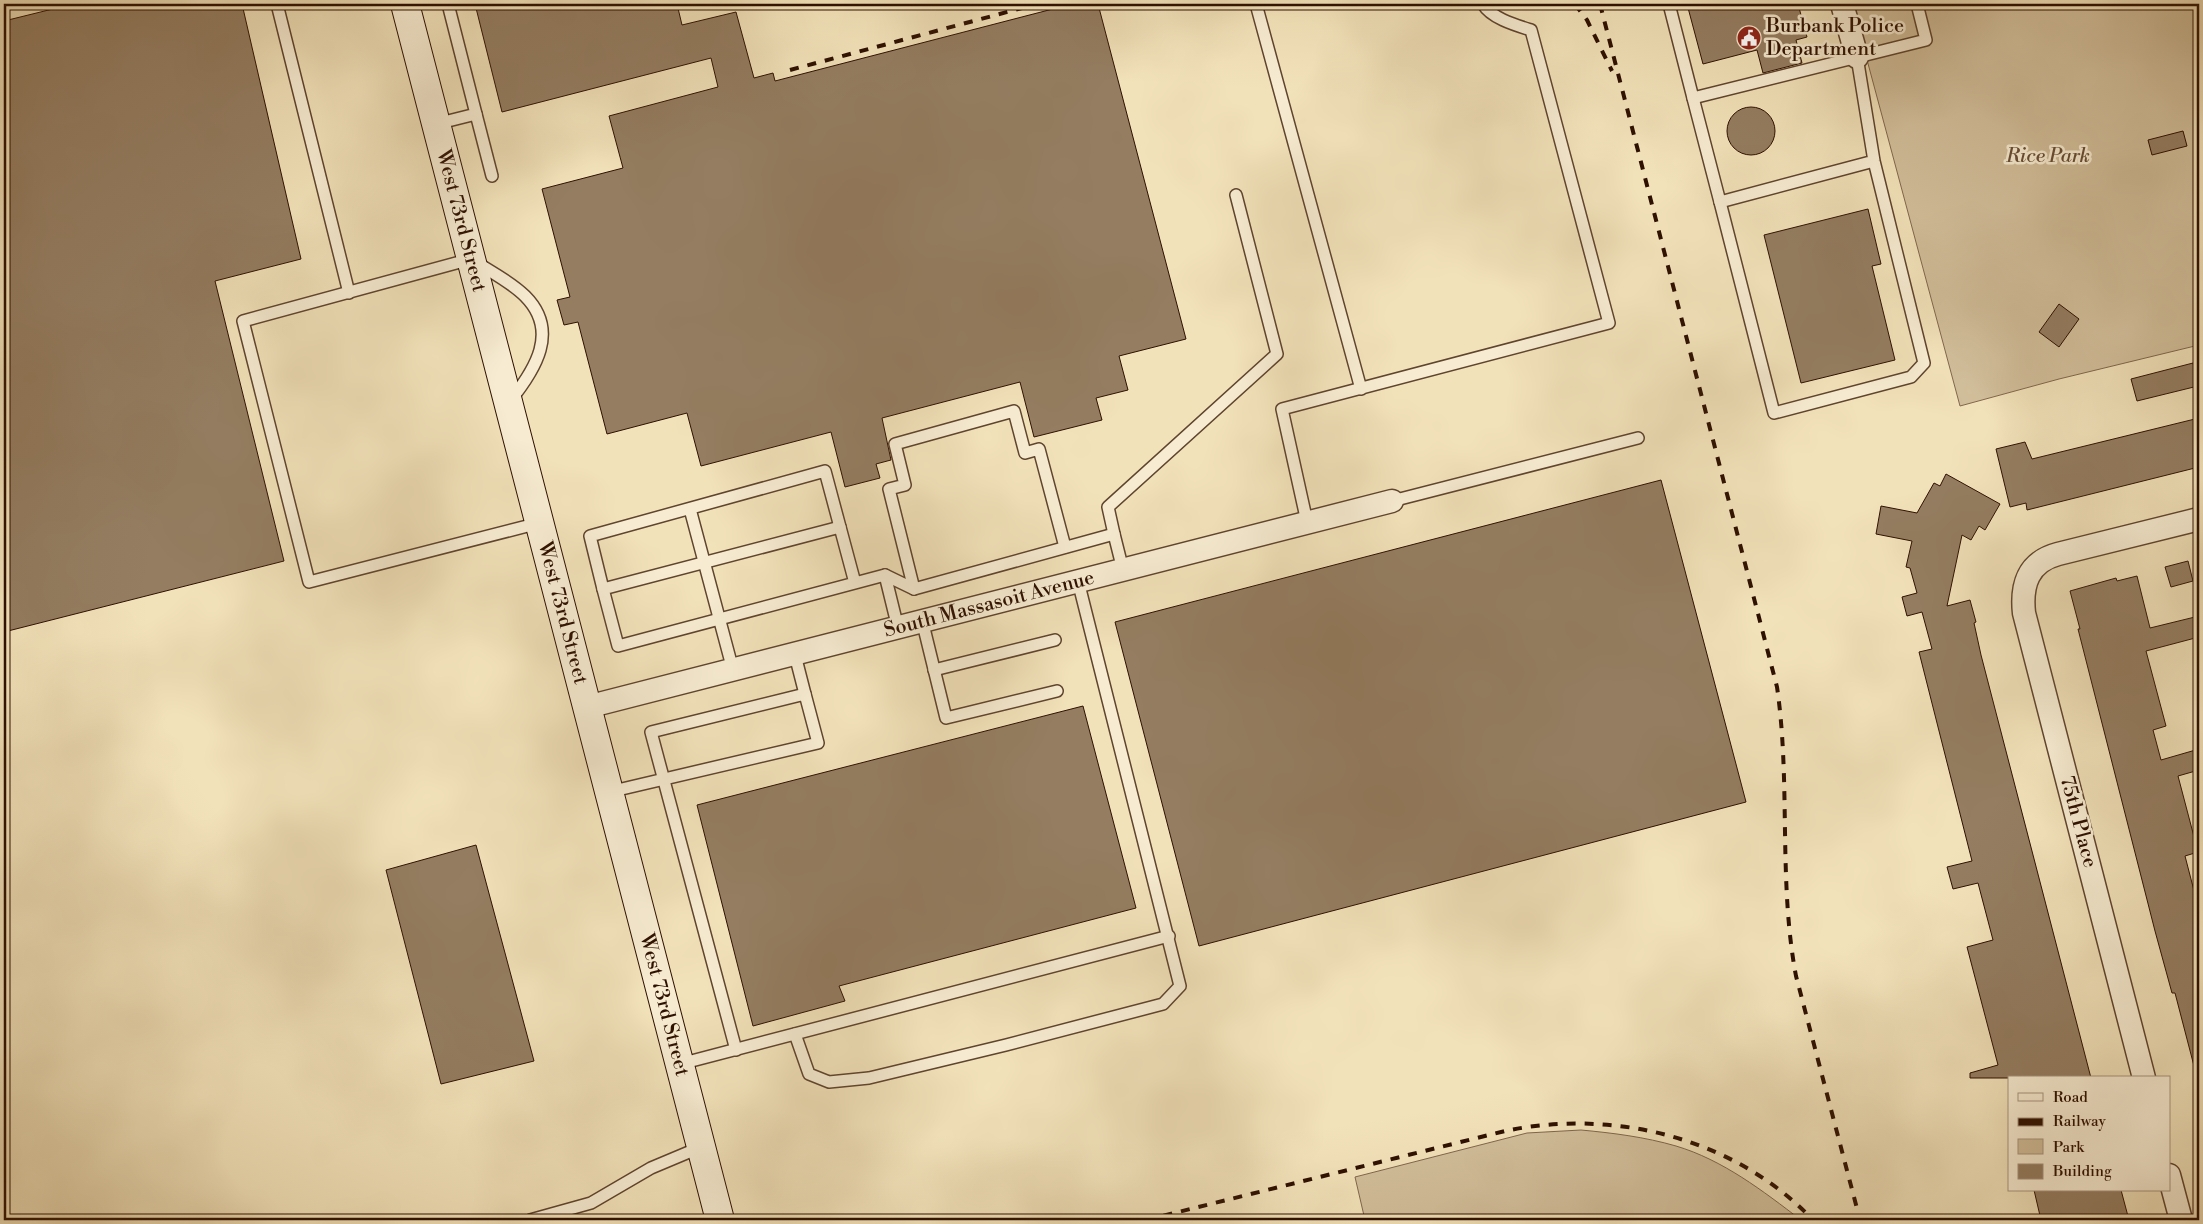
<svg xmlns="http://www.w3.org/2000/svg" width="2203" height="1224" viewBox="0 0 2203 1224" font-family="'Libre Bodoni',serif">
<style>
.green{fill:#d1be9a;stroke:#80674d}
.building{fill:#947d61;stroke:#2e1000}
.lines{fill:none;stroke-linecap:round;stroke-linejoin:round}
.lane-casing{stroke:#5f442e;stroke-width:14}
.street-casing{stroke:#5f442e;stroke-width:25}
.secondary-casing{stroke:#2e1000;stroke-width:30}
.lane{stroke:#f7ecd2;stroke-width:11}
.street{stroke:#f7ecd2;stroke-width:22}
.secondary{stroke:#f7ecd2;stroke-width:28}
.rail{stroke:#2e1000;stroke-width:4;stroke-dasharray:9 9;stroke-linecap:butt}
.labels{text-anchor:middle;dominant-baseline:central;stroke-width:5;stroke-linejoin:round;paint-order:stroke}
.poi-label{font-size:20px;fill:#2e1000;stroke:#f7ecd2;text-anchor:start}
.park-label{font-size:20px;font-style:italic;fill:#674d36;stroke:#f7ecd2}
.street-label{font-size:20px;fill:#2e1000;stroke:#f7ecd2}
</style>
<rect width="100%" height="100%" fill="#f2e2ba"/>
<filter id="stains"><feTurbulence type="fractalNoise" baseFrequency=".004" numOctaves="4"/><feColorMatrix values="0 0 0 0 .2 0 0 0 0 .09 0 0 0 0 .02 0 0 0 .5 -.17"/></filter>
<radialGradient id="worn" r=".72"><stop offset=".6" stop-color="#630" stop-opacity="0"/><stop offset="1" stop-color="#630" stop-opacity=".3"/></radialGradient>
<g class="green">
<path d="M1852,4H2199V345L2059,379L1960,406Z"/>
<path d="M1581,1130C1613,1133 1645,1137 1676,1146C1723,1160 1763,1191 1801,1220H1365L1355,1177L1527,1133Z"/>
</g>
<g class="building">
<path d="M73,4H242L301,259L215,281L284,561L4,632V21Z"/>
<path d="M475,4H677L682,25L736,12L754,78L773,73L775,81L1072,4H1098L1186,339L1119,356L1128,390L1096,398L1102,420L1034,437L1020,382L882,418L891,460L876,464L880,478L845,487L831,432L701,466L687,413L607,434L578,322L564,325L557,300L570,297L542,189L623,168L609,116L718,87L711,58L502,112Z"/>
<path d="M1687,4H1798L1807,37L1796,40L1802,63L1763,73L1757,50L1703,64Z"/>
<circle cx="1751" cy="131" r="24"/>
<path d="M2183,131L2187,146L2152,155L2148,140Z"/>
<path d="M1868,209L1881,264L1872,266L1895,360L1801,383L1764,235Z"/>
<path d="M2059,304L2079,319L2059,347L2039,332Z"/>
<path d="M2193,363L2198,386L2137,401L2131,379Z"/>
<path d="M2199,418V467L2027,510L2026,503L2010,507L1996,449L2025,442L2032,459Z"/>
<path d="M1946,474L2000,504L1985,530L1979,526L1971,540L1962,535L1947,606L1970,600L1976,622L1974,623L1981,655L2091,1078H1970V1073L1998,1065L1967,947L1993,940L1978,883L1953,889L1947,867L1972,861L1919,652L1932,649L1922,612L1907,616L1902,597L1917,593L1910,568L1906,567L1912,541L1876,534L1881,506L1917,513L1934,483L1940,486Z"/>
<path d="M1661,480L1746,802L1199,946L1115,622Z"/>
<path d="M2188,561L2193,581L2171,587L2165,567Z"/>
<path d="M2137,576L2150,628L2199,616V637L2146,651L2166,726L2153,730L2161,760L2199,749V770L2178,776L2198,852L2185,856L2199,910V1066H2194L2175,993H2172L2155,931L2078,629H2080L2070,591L2116,578L2117,581Z"/>
<path d="M1083,706L1136,908L839,986L845,1001L753,1026L697,805Z"/>
<path d="M476,845L534,1061L441,1084L386,870Z"/>
<path d="M2034,1190H2121L2129,1220H2041Z"/>
</g>
<g class="lines">
<defs>
<g id="lane">
<path d="M277,4L349,293"/>
<path d="M1256,4L1361,389"/>
<path d="M1669,4L1693,98L1926,40L1917,4"/>
<path d="M1857,57L1874,161L1924,363L1911,377L1774,413L1720,202L1874,161"/>
<path d="M1693,98L1720,202"/>
<path d="M476,114L492,176"/>
<path d="M436,124L476,114L448,4"/>
<path d="M510,401C535,370 560,331 525,296C510,281 489,271 471,259L243,321L309,582L539,523"/>
<path d="M1392,501L1638,438"/>
<path d="M690,509L733,670"/>
<path d="M1307,522L1282,409L1609,323L1531,30C1515,25 1491,18 1483,4"/>
<path d="M1114,534L1108,507L1277,354L1236,195"/>
<path d="M885,575L898,628"/>
<path d="M855,583L840,527L603,589L618,646L885,575L914,589L1114,534L1123,570"/>
<path d="M603,589L590,536L825,471L840,527"/>
<path d="M914,589L889,489L905,485L895,444L1014,411L1025,453L1039,449L1065,547"/>
<path d="M922,620L946,718L1057,691"/>
<path d="M795,655L805,694"/>
<path d="M934,670L1055,640"/>
<path d="M609,792L818,743L805,694L651,732L736,1050"/>
<path d="M795,1034L809,1074L829,1082L869,1078L1006,1045L1163,1004L1180,986L1078,581"/>
<path d="M680,1064L1169,936"/>
<path d="M530,1220L591,1203L651,1168L701,1147"/>
</g>
<g id="street">
<path d="M1842,4L1857,57"/>
<path id="s1" d="M587,707L1392,501"/>
<path d="M2144,1078L2024,613C2021,585 2028,562 2058,554L2199,519"/>
<path d="M2169,1175L2181,1220"/>
</g>
<g id="secondary">
<path id="s2" d="M405,4L720,1220"/>
</g>
</defs>
<use href="#lane" class="lane-casing"/>
<use href="#street" class="street-casing"/>
<use href="#secondary" class="secondary-casing"/>
<use href="#lane" class="lane"/>
<use href="#street" class="street"/>
<use href="#secondary" class="secondary"/>
<g class="rail">
<path d="M1575,4L1587,20L1612,71"/>
<path d="M1600,4L1777,687C1791,783 1778,881 1796,976L1860,1220"/>
<path d="M790,70L1037,4"/>
<path d="M1146,1220L1505,1131C1614,1108 1735,1138 1813,1220"/>
</g>
</g>
<defs>
<symbol id="civic-disc" viewBox="-11 -11 22 22"><circle r="9.5" fill="#8f2418" stroke="#f7ecd2"/><path d="M-.6-6.5H3V-4.5H.6V-3L4-1V1h2V6H-6V1h2V-1L-.6-3ZM-1.2 2.5V6h2.4V2.5Z" fill="#fff"/></symbol>
</defs>
<g fill-rule="evenodd">
<use href="#civic-disc" x="1735" y="24" width="28" height="28"/>
</g>
<g class="labels">
<g class="poi-label">
<text x="1766" y="26">Burbank Police<tspan x="1766" dy="23">Department</tspan></text>
</g>
<g class="park-label">
<text x="2048" y="156">Rice Park</text>
</g>
<g class="street-label">
<text stroke="none"><textPath href="#s2" startOffset="224">West 73rd Street</textPath></text>
<text stroke="none"><textPath href="#s1" startOffset="415">South Massasoit Avenue</textPath></text>
<text stroke="none"><textPath href="#s2" startOffset="629">West 73rd Street</textPath></text>
<text transform="translate(2078 822) rotate(75)">75th Place</text>
<text stroke="none"><textPath href="#s2" startOffset="1034">West 73rd Street</textPath></text>
</g>
</g>
<rect width="2203" height="1224" fill="none" stroke="#f2e2ba" stroke-width="20"/>
<rect x="5" y="5" width="2193" height="1214" fill="none" stroke="#2e1000" stroke-width="2.5"/>
<rect x="10" y="10" width="2183" height="1204" fill="none" stroke="#2e1000"/>
<rect x="2008" y="1076" width="162" height="115" fill="#f7ecd2" stroke="#a7947e"/>
<rect x="2018" y="1093" width="25" height="8" fill="#f7ecd2" stroke="#a7947e"/>
<text x="2053" y="1102" font-size="15" fill="#2e1000">Road</text>
<rect x="2018" y="1118" width="25" height="8" fill="#2e1000" stroke="#a7947e"/>
<text x="2053" y="1126" font-size="15" fill="#2e1000">Railway</text>
<rect x="2018" y="1139" width="25" height="15" fill="#d1be9a" stroke="#a7947e"/>
<text x="2053" y="1152" font-size="15" fill="#2e1000">Park</text>
<rect x="2018" y="1164" width="25" height="15" fill="#947d61" stroke="#a7947e"/>
<text x="2053" y="1176" font-size="15" fill="#2e1000">Building</text>
<rect width="100%" height="100%" filter="url(#stains)"/>
<rect width="100%" height="100%" fill="url(#worn)"/>
</svg>
